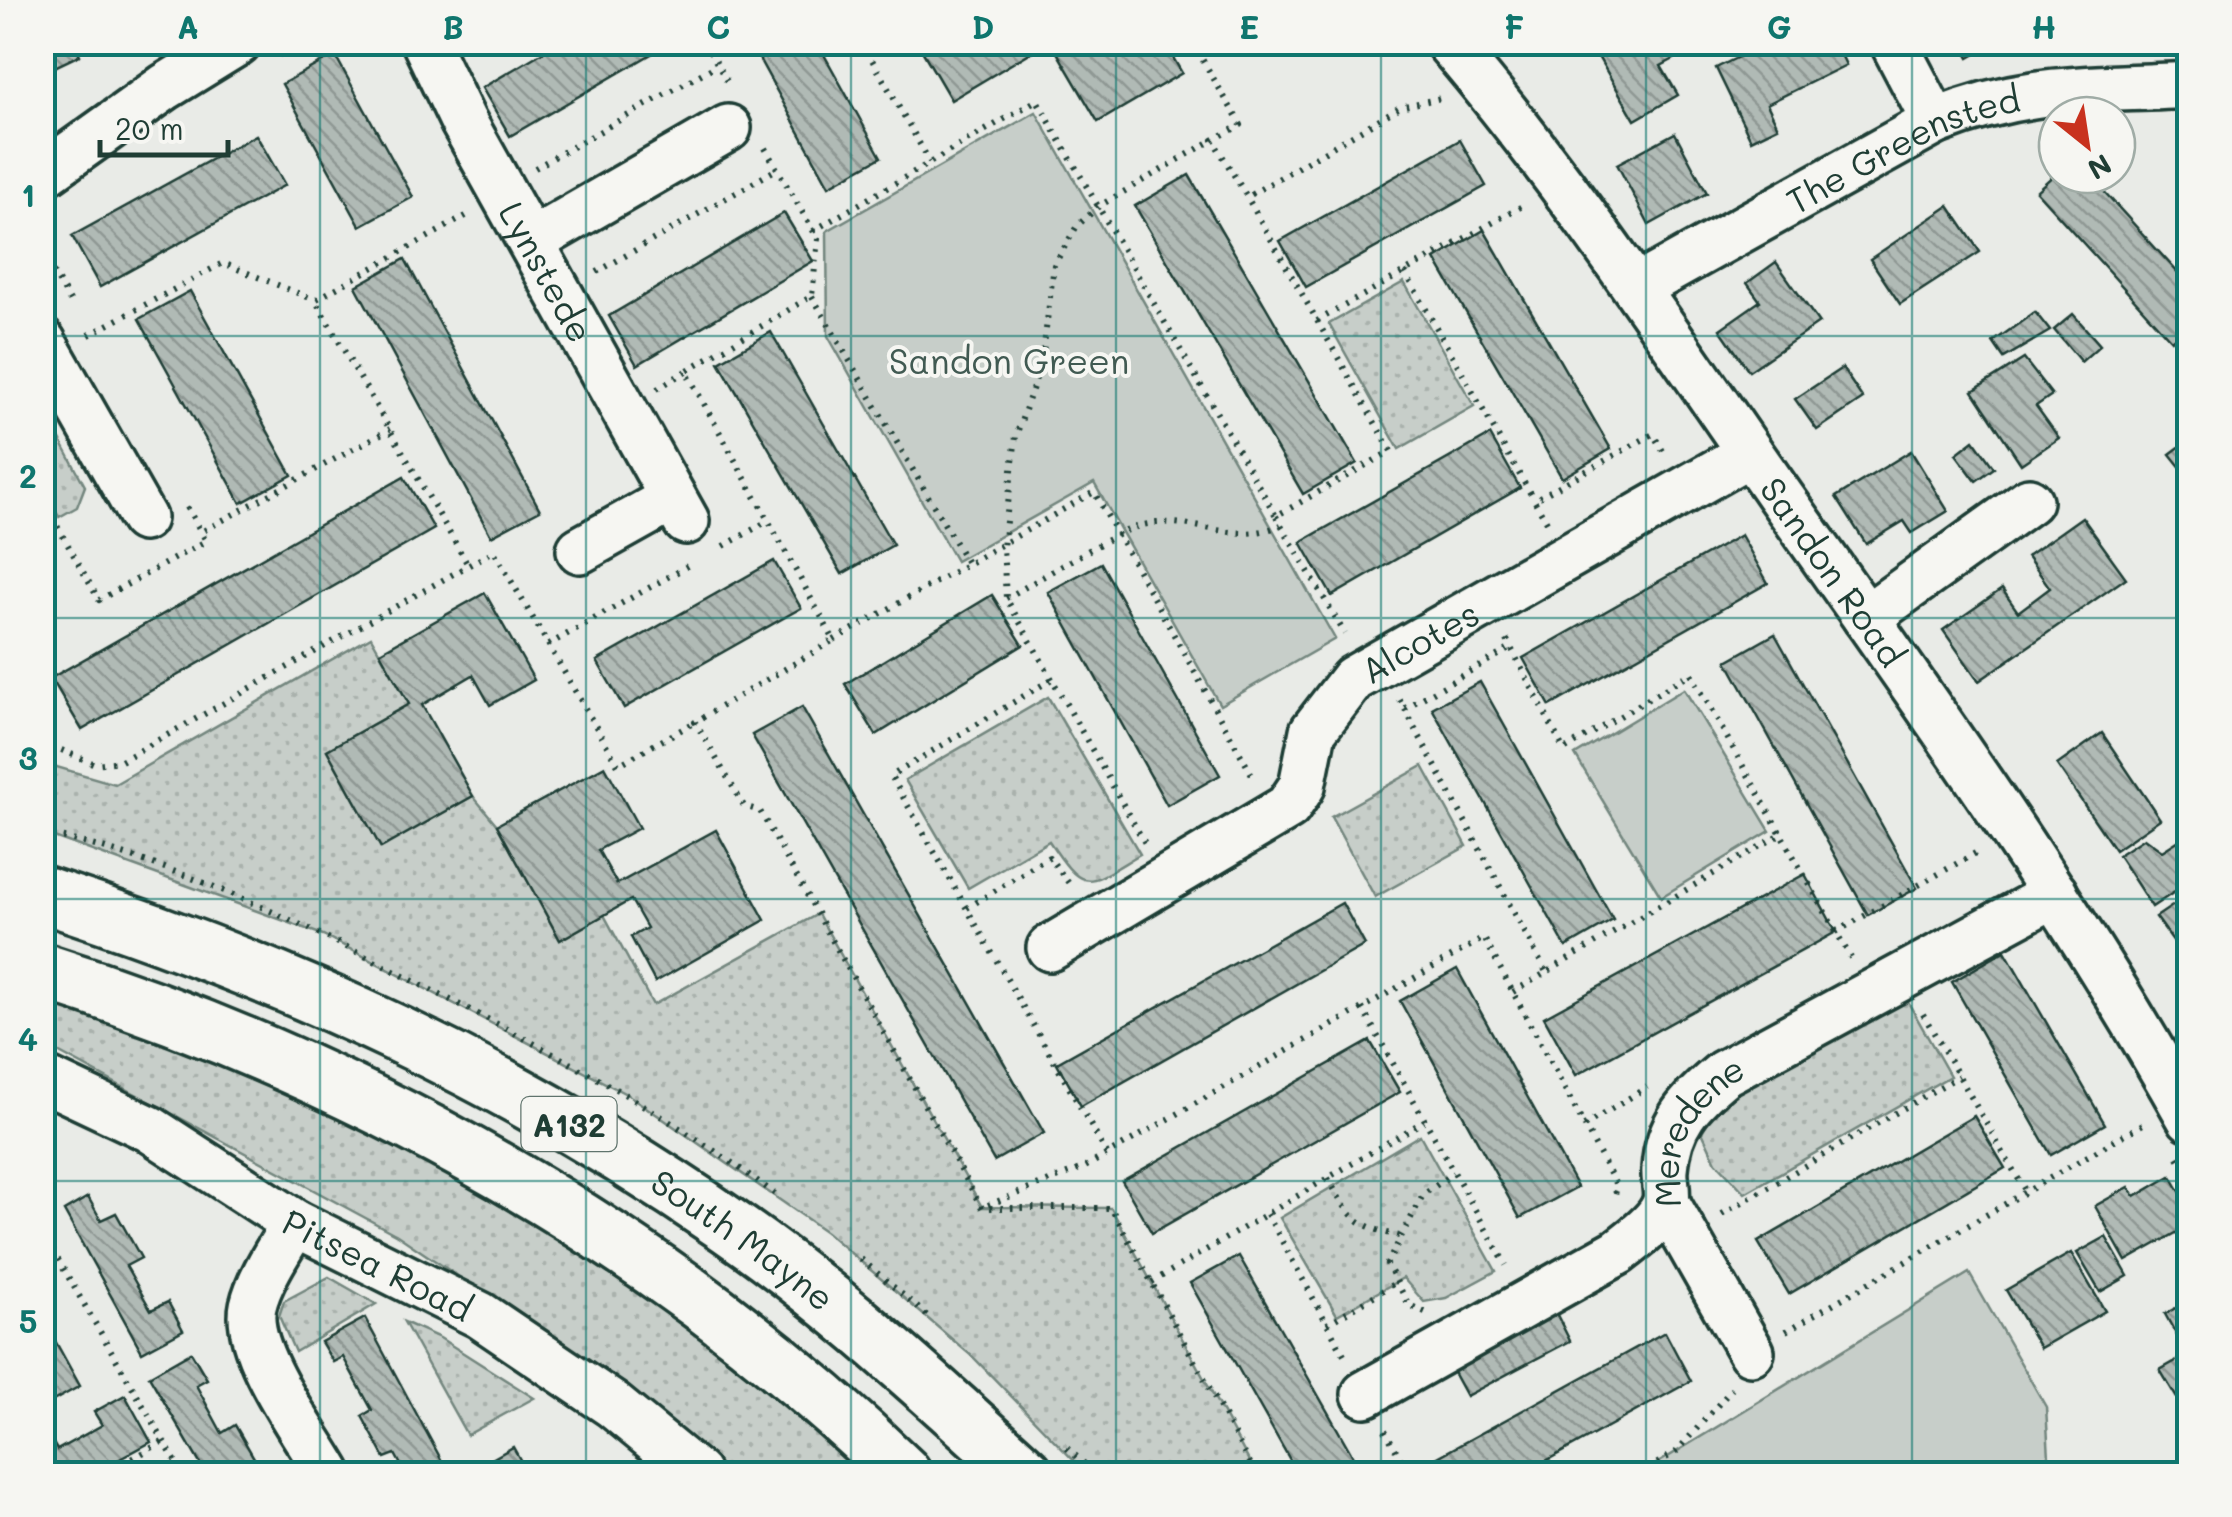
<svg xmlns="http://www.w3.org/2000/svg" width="2232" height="1517" viewBox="0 0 2232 1517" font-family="Mali,sans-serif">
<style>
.grass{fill:url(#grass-dots);stroke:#73867e;stroke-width:2.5}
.green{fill:#c7cec9;stroke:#73867e;stroke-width:2.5}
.building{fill:url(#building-back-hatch);stroke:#1f3d34;stroke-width:2.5}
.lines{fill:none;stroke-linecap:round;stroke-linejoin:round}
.street-casing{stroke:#1f3d34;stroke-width:52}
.primary-casing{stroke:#1f3d34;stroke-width:62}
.path{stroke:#1f3d34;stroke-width:6;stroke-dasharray:2.5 8;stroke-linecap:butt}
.street{stroke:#f6f6f2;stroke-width:45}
.primary{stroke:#f6f6f2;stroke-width:55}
.grid{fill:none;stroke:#0f766e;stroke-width:2.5;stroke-opacity:0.55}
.labels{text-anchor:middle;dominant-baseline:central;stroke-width:8;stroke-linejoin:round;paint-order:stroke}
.shield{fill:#f6f6f2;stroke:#60746d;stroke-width:2.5}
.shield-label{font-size:32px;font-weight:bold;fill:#1f3d34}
.street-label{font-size:35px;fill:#1f3d34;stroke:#f6f6f2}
.park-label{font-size:35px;fill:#415a52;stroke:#f6f6f2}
.neatline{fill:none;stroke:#0f766e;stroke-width:4}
.grid-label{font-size:32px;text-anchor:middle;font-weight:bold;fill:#0f766e}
</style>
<defs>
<pattern id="grass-dots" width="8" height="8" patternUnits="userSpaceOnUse" patternTransform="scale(2.5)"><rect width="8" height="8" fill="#c7cec9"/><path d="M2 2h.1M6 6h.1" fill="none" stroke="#aab2ad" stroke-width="1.8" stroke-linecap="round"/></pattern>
<pattern id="building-back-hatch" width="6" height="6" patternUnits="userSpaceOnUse" patternTransform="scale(2.5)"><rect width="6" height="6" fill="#b0bab5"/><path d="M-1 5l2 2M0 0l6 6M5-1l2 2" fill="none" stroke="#8f9894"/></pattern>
</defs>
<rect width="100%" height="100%" fill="#e9ebe7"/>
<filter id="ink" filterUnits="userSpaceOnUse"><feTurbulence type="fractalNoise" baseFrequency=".01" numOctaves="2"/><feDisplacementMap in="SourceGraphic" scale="20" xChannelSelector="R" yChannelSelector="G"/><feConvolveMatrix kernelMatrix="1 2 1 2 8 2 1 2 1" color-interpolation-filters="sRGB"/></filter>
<g filter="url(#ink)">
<g class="grass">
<path d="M1404,282L1474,406L1399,449L1329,324Z"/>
<path d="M43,408L85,486L77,507L59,517L43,487Z"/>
<path d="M371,637L409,704L327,750L381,847L473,796L497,825L560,940L604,915L653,1005L818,914L982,1207L1111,1208L1256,1474H1087L974,1358L826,1232L630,1096L323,935L43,833L42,749L53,766L115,784Z"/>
<path d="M1048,697L1140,854C1086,886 1085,895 1049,841L968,888L905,780Z"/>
<path d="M1423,766L1467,846L1375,897L1331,817Z"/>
<path d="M42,993L386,1128L659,1296L870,1474H726L614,1382L397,1235L43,1044Z"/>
<path d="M1905,997L1950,1076L1745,1193L1716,1162L1702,1132L1721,1099Z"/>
<path d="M1420,1135L1496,1271L1446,1298L1424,1302L1403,1278L1337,1315L1280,1218Z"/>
<path d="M329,1277L376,1304L295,1352L279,1316L284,1301Z"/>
<path d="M404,1322L440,1338L534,1398L467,1435Z"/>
</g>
<g class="green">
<path d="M1036,112L1335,639L1220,705L1094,483L956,561L828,336L827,231Z"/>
<path d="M1684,689L1770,831L1661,897L1575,755Z"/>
<path d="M1969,1273L2046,1407L2050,1474H1640Z"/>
</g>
<g class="building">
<path d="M42,42H74L80,55L42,73Z"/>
<path d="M560,42H672L510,136L482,88Z"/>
<path d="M750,42H817L881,157L829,186Z"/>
<path d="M917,42H1048L951,100Z"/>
<path d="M1051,42H1164L1182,73L1098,122Z"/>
<path d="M1618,42H1665L1674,59L1661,66L1678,95L1635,120L1597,55Z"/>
<path d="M1752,42H1835L1846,65L1767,104L1778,127L1751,140L1716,68L1755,49Z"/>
<path d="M1960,42H1997L1969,58Z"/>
<path d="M335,55L413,197L360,226L282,84Z"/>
<path d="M1675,133L1707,193L1649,225L1617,164Z"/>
<path d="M256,135L285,185L100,287L72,236Z"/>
<path d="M1460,140L1486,186L1306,287L1280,241Z"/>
<path d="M2057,172L2089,175L2190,286V324L2171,340L2036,191Z"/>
<path d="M1189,175L1357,463L1303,494L1135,206Z"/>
<path d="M1949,206L1980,252L1900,304L1870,259Z"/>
<path d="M784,213L813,261L637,365L609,316Z"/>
<path d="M1484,230L1611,449L1562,478L1435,259Z"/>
<path d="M405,259L540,510L491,536L356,286Z"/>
<path d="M1776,262L1819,323L1749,371L1720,329L1760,301L1747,283Z"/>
<path d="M190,291L292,475L241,503L139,319Z"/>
<path d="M2035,312L2050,331L2004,358L1993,342Z"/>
<path d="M2073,314L2100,345L2081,362L2054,330Z"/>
<path d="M771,332L893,545L842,574L719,362Z"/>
<path d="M2024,359L2052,395L2036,406L2059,438L2021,464L1973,391Z"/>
<path d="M1842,368L1863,399L1817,430L1795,399Z"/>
<path d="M1490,435L1520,488L1332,596L1301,542Z"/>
<path d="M2190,439V479L2170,454Z"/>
<path d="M1974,440L1994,468L1976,481L1956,454Z"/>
<path d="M1911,451L1948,511L1912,533L1904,521L1866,544L1836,497Z"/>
<path d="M404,477L434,529L82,730L51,678Z"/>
<path d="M2082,517L2126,578L1979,681L1943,630L2002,589L2018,612L2050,588L2027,556Z"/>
<path d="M1741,535L1768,583L1550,706L1523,658Z"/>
<path d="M774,561L801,608L624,708L597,661Z"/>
<path d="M1101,563L1220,775L1167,805L1048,592Z"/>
<path d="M485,593L534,680L490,705L473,675L422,705L473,796L381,848L327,750L409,704L380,652Z"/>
<path d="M992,595L1023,645L876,735L845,684Z"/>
<path d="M1775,634L1917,888L1868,915L1727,661Z"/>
<path d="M1480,682L1613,920L1566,947L1432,708Z"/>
<path d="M802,707L1044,1133L994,1161L752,735Z"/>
<path d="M2102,733L2160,819L2115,850L2057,765Z"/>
<path d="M605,766L639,828L598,850L617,884L716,830L765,920L655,982L631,937L647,928L631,900L560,940L497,825Z"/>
<path d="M2190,833V872L2183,876L2188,883L2152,907L2118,855L2144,838L2162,851Z"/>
<path d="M1805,874L1836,932L1576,1075L1544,1017Z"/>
<path d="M2190,894V948L2182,953L2156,917Z"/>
<path d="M1342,903L1365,945L1081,1106L1057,1063Z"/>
<path d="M2005,951L2105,1124L2051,1155L1952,982Z"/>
<path d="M1457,969L1577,1187L1520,1218L1400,1001Z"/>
<path d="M1370,1041L1400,1092L1152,1233L1122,1181Z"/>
<path d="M1974,1116L2005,1168L1789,1294L1758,1242Z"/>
<path d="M2171,1176L2190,1209V1225L2126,1261L2095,1206L2129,1187L2135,1197Z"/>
<path d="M88,1197L101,1220L116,1213L141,1258L126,1266L151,1310L168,1302L183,1330L142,1352L64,1211Z"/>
<path d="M2106,1237L2128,1276L2100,1292L2077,1253Z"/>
<path d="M2071,1253L2105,1311L2040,1348L2006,1290Z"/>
<path d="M1239,1256L1363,1474H1298L1190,1283Z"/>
<path d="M2190,1300V1343L2183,1347L2165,1314Z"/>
<path d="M1554,1309L1570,1341L1466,1396L1449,1365Z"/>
<path d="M42,1317L80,1386L44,1406L42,1404Z"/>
<path d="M365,1318L443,1463L423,1474H406L395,1454L385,1458L362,1416L372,1410L343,1357L333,1362L321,1342Z"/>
<path d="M1665,1332L1691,1381L1522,1474H1419L1416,1469Z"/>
<path d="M191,1352L207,1379L196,1385L222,1433L235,1425L261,1470L253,1474H206L149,1376Z"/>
<path d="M2190,1353V1420L2160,1370Z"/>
<path d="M125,1395L151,1442L92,1474H42V1442L50,1438L57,1450L102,1425L94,1412Z"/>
<path d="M513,1447L528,1474H470L469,1472Z"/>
</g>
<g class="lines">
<defs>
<g id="street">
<path id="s1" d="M425,42L463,121L686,521"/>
<path id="s2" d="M1448,42C1570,185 1671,340 1778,493C1922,697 2068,900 2190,1118"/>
<path d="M1893,42L1935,122"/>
<path d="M42,175L165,87L238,42"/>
<path d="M532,241L728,128"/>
<path id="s3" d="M1638,287L1935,122C2029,84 2092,91 2190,85"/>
<path d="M42,341L143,518"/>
<path d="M580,550L673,498"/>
<path d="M1866,618L2029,501"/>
<path id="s4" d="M1050,948L1288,807L1302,786L1313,731L1353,679L1750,453"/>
<path id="s5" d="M42,1078L150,1129L295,1223L480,1315L613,1405L697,1474"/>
<path d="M1666,1202L1751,1352"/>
<path d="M295,1223C281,1247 259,1279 253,1306C243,1351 307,1435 329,1474"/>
<path id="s6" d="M1365,1394L1618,1252C1634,1239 1661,1222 1666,1201C1668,1191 1664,1179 1665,1169C1668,1124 1690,1101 1724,1073L2055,894"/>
</g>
<g id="primary">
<path id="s7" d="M42,894C291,975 513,1076 729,1226C835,1299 930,1388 1025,1474"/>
<path d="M42,971C361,1072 663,1240 903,1474"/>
</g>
</defs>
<use href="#street" class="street-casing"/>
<use href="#primary" class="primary-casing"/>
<g class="path">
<path d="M705,42L729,85"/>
<path d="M862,42L930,162"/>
<path d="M1192,42L1241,125L1213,140L1247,197L1400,107L1441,98"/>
<path d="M1378,51V42"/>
<path d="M279,55L301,42"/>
<path d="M765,148L818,239L812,296L686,371L834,640L695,722L744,806L760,811L982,1208H1111L1256,1474"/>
<path d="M535,168L717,65"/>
<path d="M466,216L315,300L468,565"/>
<path d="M813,231L1037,100L1276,516L1391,451L1247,197"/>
<path d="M42,254L74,308"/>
<path d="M597,272L777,169"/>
<path d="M1405,272L1534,500"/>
<path d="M812,296L967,563"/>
<path d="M1317,321L1526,204"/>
<path d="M89,335L223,263L315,300"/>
<path d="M657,389L686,371"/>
<path d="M42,499L99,600L206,541L201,532L390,429"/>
<path d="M187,507L201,532"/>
<path d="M1276,516L1345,634"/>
<path d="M1547,522L1534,500L1653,434L1666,456"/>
<path d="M724,546L766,522"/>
<path d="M1006,598C1038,581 1113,532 1143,525C1191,514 1233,547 1281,525"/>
<path d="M834,640L1094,492L1255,780"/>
<path d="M1507,640L1564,750L1691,673L1781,834"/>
<path d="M548,645L691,564"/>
<path d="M1052,679L1006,598L1003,547L1016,436L1042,361L1054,265L1077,226L1099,206L1213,140"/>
<path d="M1400,700L1546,972"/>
<path d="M1405,708L1511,648"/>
<path d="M42,742L95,764L121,761L494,551L618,765L695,722"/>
<path d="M42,833C180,862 305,925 429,989C549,1050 668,1113 775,1194"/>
<path d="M967,908L1049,857L1071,886"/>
<path d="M1836,932L1979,851"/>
<path d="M1513,992L1781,834L1851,958"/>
<path d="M1362,1008L1506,1265"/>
<path d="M1923,1014L2026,1192"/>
<path d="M1584,1126L1647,1087"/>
<path d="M1107,1154L891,776L1052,679L1146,845"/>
<path d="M2178,1157L2190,1178"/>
<path d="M1328,1178C1350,1218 1354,1225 1399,1236"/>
<path d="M988,1205L1085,1167L1484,938L1617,1187L1614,1198"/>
<path d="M1267,1214L1346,1358"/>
<path d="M1722,1214L1959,1076"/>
<path d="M42,1232L183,1474"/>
<path d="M861,1259L931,1319"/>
<path d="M1152,1282L1424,1121"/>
<path d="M1425,1312L1409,1305L1387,1264L1423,1195L1453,1173"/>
<path d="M1327,1324L1395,1283"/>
<path d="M1786,1331L2143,1124"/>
<path d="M1385,1430L1409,1474"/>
<path d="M1067,1448L1096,1474"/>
<path d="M105,1474L164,1441"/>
<path d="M1639,1474L1676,1452L1732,1389"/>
</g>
<use href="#street" class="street"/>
<use href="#primary" class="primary"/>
</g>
</g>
<path class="grid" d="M320,42V1474M586,42V1474M851,42V1474M1116,42V1474M1381,42V1474M1646,42V1474M1912,42V1474M42,336H2190M42,618H2190M42,899H2190M42,1181H2190"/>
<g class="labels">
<rect class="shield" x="521.5" y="1097" width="95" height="54" rx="8"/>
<g class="shield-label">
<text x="569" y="1124">A132</text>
</g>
<g class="street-label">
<text stroke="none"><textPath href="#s3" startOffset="300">The Greensted</textPath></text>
<text stroke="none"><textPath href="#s1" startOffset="260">Lynstede</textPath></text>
<text stroke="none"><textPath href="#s2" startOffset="655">Sandon Road</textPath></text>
<text stroke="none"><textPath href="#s4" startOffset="500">Alcotes</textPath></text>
<text stroke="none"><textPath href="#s6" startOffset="442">Meredene</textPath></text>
<text stroke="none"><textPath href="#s7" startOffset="785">South Mayne</textPath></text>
<text stroke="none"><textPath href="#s5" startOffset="385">Pitsea Road</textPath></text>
</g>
<g class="park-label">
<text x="1009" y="360">Sandon Green</text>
</g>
</g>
<rect width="2232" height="1517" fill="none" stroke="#f6f6f2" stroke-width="110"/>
<g transform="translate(2087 145) rotate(150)"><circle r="48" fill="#f6f6f2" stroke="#a0aca6" stroke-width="2.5"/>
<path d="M0-8L18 38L0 25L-18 38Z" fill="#c8321e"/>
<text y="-15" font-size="28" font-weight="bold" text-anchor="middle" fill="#1f3d34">N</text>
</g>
<path d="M100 140v15h128v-15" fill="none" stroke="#1f3d34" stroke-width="5"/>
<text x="115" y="140" font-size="30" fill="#1f3d34" stroke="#f6f6f2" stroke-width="8" paint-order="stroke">20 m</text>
<rect x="55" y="55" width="2122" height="1407" class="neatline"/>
<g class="grid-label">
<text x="188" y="39">A</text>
<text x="453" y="39">B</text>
<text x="718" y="39">C</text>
<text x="983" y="39">D</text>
<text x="1249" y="39">E</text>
<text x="1514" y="39">F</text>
<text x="1779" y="39">G</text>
<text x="2044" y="39">H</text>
<text x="28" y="207">1</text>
<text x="28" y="488">2</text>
<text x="28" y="770">3</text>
<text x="28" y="1051">4</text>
<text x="28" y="1333">5</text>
</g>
</svg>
